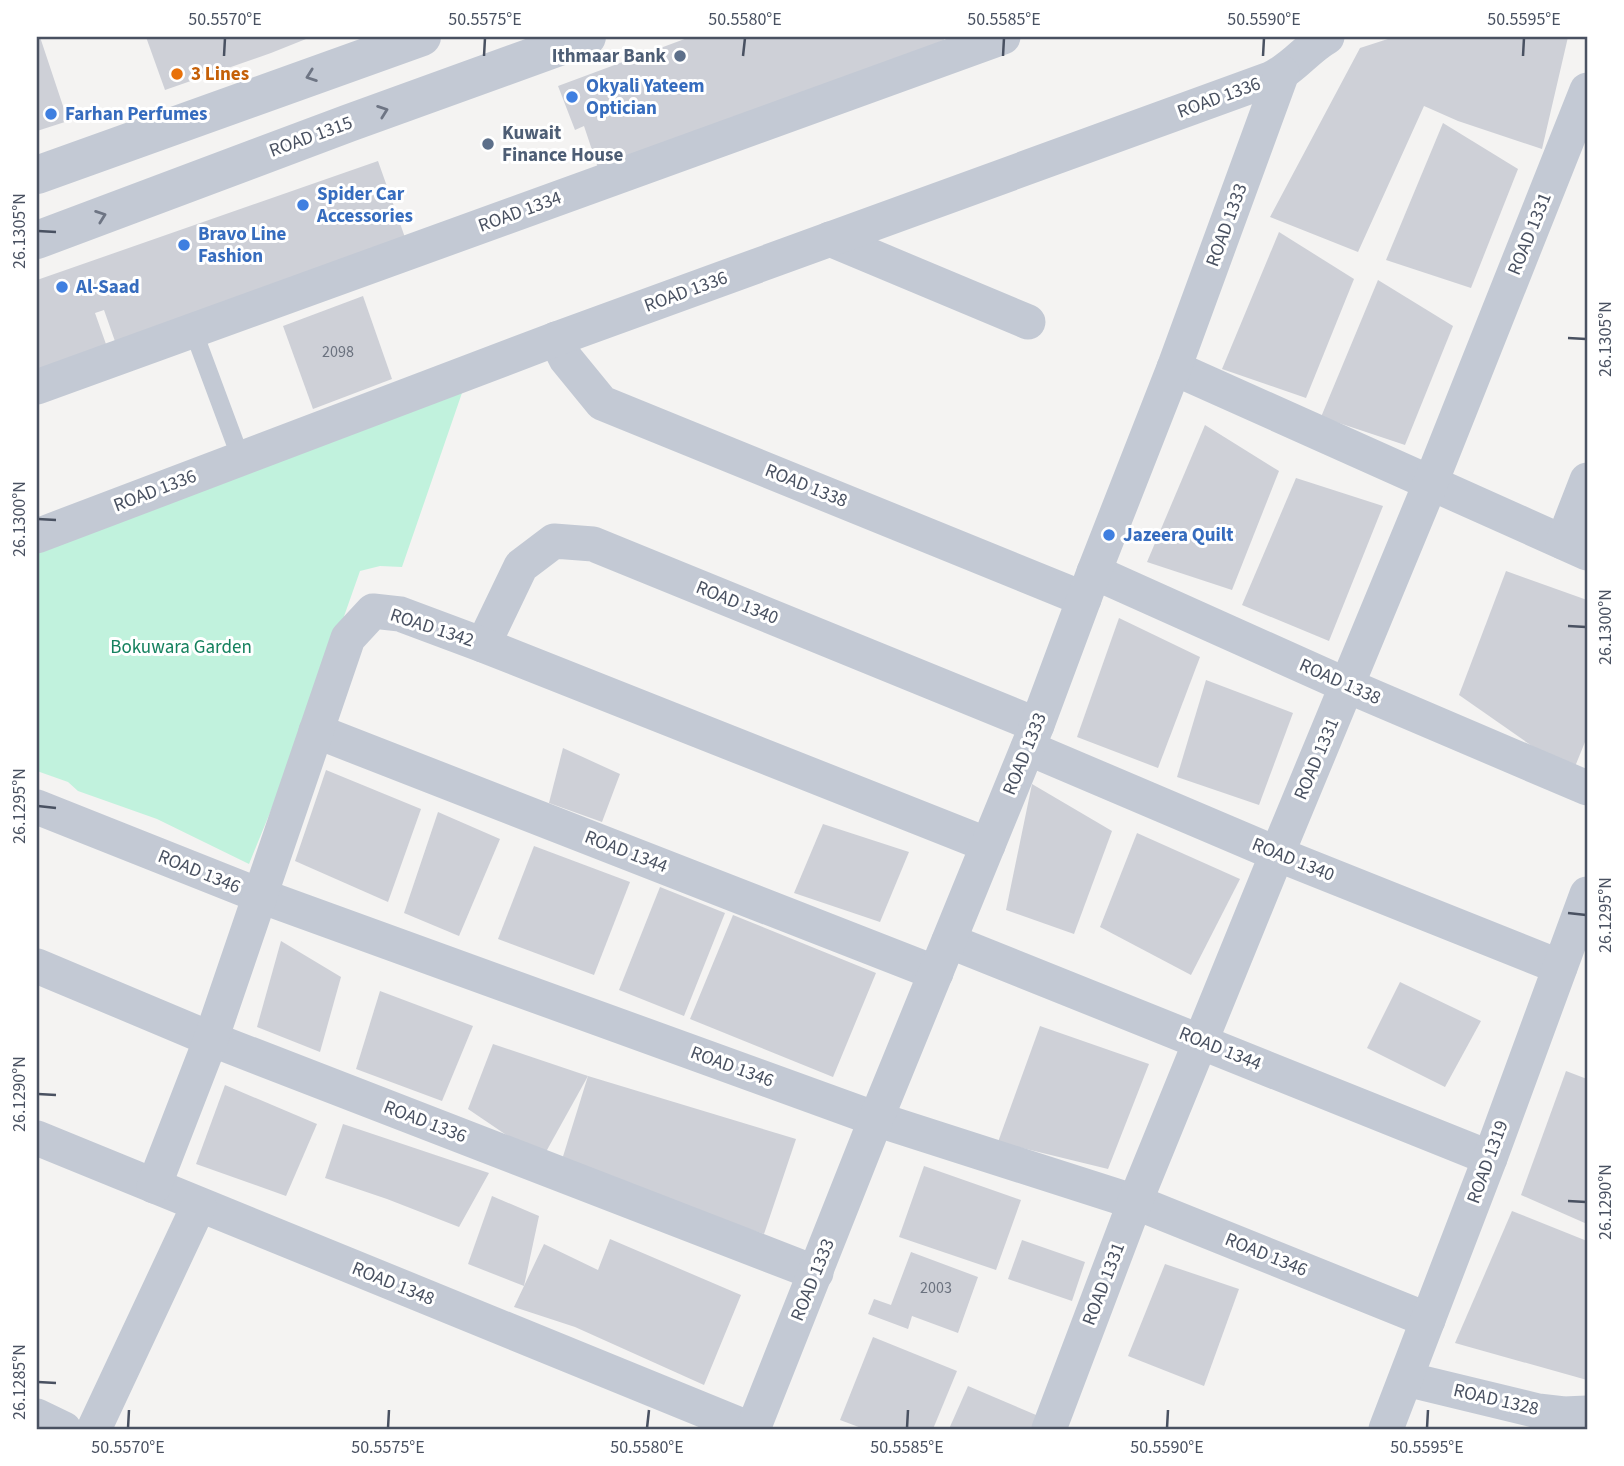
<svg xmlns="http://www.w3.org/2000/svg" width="1624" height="1466" viewBox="0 0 1624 1466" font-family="'Source Sans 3',sans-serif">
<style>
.green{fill:#c1f2dd}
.building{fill:#ced0d7}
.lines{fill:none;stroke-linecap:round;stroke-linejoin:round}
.service{stroke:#c3c9d4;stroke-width:18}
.minor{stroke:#c3c9d4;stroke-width:35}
.tertiary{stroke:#c3c9d4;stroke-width:38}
.oneway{stroke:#6e7584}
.ticks{fill:none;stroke:#495161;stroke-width:2.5}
.service-dot{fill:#5c6f8a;stroke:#fff;stroke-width:2.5}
.food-dot{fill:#e8710a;stroke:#fff;stroke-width:2.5}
.shop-dot{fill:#3f7fe0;stroke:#fff;stroke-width:2.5}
.labels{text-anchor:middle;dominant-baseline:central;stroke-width:6;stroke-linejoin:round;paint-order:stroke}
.number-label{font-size:16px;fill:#6a717e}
.service-label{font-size:19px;font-weight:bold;fill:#4e5e75;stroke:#fff;text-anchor:end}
.food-label{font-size:19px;font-weight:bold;fill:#c56008;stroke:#fff;text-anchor:start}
.shop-label{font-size:19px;font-weight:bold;fill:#366cbe;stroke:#fff;text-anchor:start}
.street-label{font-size:19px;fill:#495161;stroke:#fff}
.park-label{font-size:19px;fill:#15815e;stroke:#fff}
.neatline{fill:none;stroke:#495161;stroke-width:2.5}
.ticks-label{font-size:18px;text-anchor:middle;fill:#495161}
</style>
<rect width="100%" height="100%" fill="#f4f3f2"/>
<path class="green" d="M463,390L402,567L380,566L360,571L305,727L249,864L157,819L78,791L68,782L37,771V546Z"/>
<g class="building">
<path d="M37,37H40L68,121L37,131Z"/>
<path d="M146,37H311L271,53L165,90Z"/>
<path d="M690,37H943L946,45L598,168L584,126L575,130L558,86Z"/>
<path d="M1394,37H1568L1542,149L1458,121L1424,106L1358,252L1270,217L1360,48Z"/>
<path d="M1443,123L1518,169L1471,288L1386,260Z"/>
<path d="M378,161L408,246L117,347L104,310L95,313L107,347L37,372V280Z"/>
<path d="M1279,232L1354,279L1306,398L1222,369Z"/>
<path d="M1378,280L1453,326L1405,445L1321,417Z"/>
<path d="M363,296L392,379L313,409L283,326Z"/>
<path d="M1205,425L1279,471L1232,590L1147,562Z"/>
<path d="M1296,478L1383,506L1329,641L1242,605Z"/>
<path d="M1506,571L1587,600V737L1572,774L1459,695Z"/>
<path d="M1119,618L1200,657L1158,768L1077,737Z"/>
<path d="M1206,680L1293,713L1259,805L1177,777Z"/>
<path d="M563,748L620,774L602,822L549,803Z"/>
<path d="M326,770L421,809L388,902L295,861Z"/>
<path d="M1032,784L1112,831L1074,934L1006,910Z"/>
<path d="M438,812L500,839L459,936L404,913Z"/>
<path d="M823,824L909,852L880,922L794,893Z"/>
<path d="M1137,833L1240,879L1191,975L1100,927Z"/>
<path d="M534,846L630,882L594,975L498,939Z"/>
<path d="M660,887L725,913L684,1016L619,990Z"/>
<path d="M733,915L876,973L833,1077L690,1019Z"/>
<path d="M281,941L341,977L320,1052L257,1027Z"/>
<path d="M1400,982L1481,1021L1445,1087L1367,1048Z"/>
<path d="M380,991L473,1026L442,1101L356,1069Z"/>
<path d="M1040,1026L1149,1064L1108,1169L998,1142Z"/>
<path d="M493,1044L588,1076L542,1159L468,1109Z"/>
<path d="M1566,1071L1587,1079V1224L1521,1195Z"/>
<path d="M588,1076L796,1139L764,1234L560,1166Z"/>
<path d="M225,1085L317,1124L286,1196L196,1164Z"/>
<path d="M343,1124L489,1173L459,1227L387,1199L325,1178Z"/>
<path d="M924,1166L1021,1200L996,1270L899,1237Z"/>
<path d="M492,1196L539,1216L524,1286L468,1264Z"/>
<path d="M1512,1211L1587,1241V1380L1455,1343Z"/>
<path d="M610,1239L741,1295L704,1385L575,1327L514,1307L544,1244L598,1270Z"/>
<path d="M1022,1240L1085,1262L1072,1301L1008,1279Z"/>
<path d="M911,1252L978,1277L958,1333L912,1316L908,1329L868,1314L874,1299L891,1305Z"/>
<path d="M1165,1264L1239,1289L1204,1386L1128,1356Z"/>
<path d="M873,1337L957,1371L933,1429H864L840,1420Z"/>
<path d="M968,1386L1048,1420L1044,1429H949Z"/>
</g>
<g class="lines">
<path class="service" d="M193,330L241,459"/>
<g class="minor">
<path d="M830,239L1028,322"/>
<path d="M556,339L566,359L602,403L1084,599"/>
<path d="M1174,368L1587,553"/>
<path d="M37,387L1003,37"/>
<path d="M37,536L556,339L1270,79C1293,69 1306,49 1327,37"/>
<path d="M1563,542L1587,480"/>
<path d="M1094,572L1348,686L1587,788"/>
<path d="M483,645L521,566L554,541L593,544L1037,725"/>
<path d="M316,731L936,973"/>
<path d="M1028,748L1277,854L1560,967"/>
<path d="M37,807L261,896L876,1119L1135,1202L1428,1320"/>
<path d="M949,941L1490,1158"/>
<path d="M37,966L211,1039L816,1273"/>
<path d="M37,1138L750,1429"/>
<path d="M154,1186L211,1039L348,638L373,611L400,614L483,645L988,845"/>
<path d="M1406,1379L1538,1411L1564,1414L1587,1413"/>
<path d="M37,1416L64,1429"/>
<path d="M94,1429L199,1205"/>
<path d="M753,1429L876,1119L1037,725L1094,572L1174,368L1282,73"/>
<path d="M1049,1429L1135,1202L1277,854L1431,482L1587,90"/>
<path d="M1386,1429L1490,1158L1587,894"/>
</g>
<g class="tertiary">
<path d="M37,175L422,37"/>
<path d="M37,240L349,123L587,37"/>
</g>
</g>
<defs><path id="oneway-chevron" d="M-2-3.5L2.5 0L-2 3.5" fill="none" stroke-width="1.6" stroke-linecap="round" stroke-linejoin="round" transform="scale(1.75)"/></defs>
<g class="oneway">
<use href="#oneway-chevron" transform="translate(311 76) rotate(160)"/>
<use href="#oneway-chevron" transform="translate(383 111) rotate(-20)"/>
<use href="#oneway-chevron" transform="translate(101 216) rotate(-20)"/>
</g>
<path class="ticks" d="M224,56L225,38M484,56L485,38M743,56L745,38M1003,56L1004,38M1263,56L1264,38M1523,56L1524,38M38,231L56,232M1568,338L1586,339M38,519L56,520M1568,626L1586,627M38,806L56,808M1568,913L1586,915M38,1094L56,1095M1568,1201L1586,1202M38,1382L56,1383M128,1428L129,1410M388,1428L389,1410M647,1428L649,1410M907,1428L908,1410M1167,1428L1168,1410M1427,1428L1428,1410"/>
<g class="service-dot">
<circle cx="680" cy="56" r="7"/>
<circle cx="488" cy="144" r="7"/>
</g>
<circle class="food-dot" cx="177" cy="74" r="7"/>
<g class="shop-dot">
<circle cx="572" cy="97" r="7"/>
<circle cx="51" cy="114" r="7"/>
<circle cx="303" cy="205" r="7"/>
<circle cx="184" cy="245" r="7"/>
<circle cx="62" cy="287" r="7"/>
<circle cx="1109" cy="535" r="7"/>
</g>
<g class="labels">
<g class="number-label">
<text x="338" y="352">2098</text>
<text x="936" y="1288">2003</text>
</g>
<g class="service-label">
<text x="666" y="56">Ithmaar Bank</text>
<text x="502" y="133" text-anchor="start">Kuwait<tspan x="502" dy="22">Finance House</tspan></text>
</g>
<g class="food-label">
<text x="191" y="74">3 Lines</text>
</g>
<g class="shop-label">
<text x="586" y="86">Okyali Yateem<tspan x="586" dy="22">Optician</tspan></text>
<text x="65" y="114">Farhan Perfumes</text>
<text x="317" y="194">Spider Car<tspan x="317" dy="22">Accessories</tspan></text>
<text x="198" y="234">Bravo Line<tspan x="198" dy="22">Fashion</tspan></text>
<text x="76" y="287">Al-Saad</text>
<text x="1123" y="535">Jazeera Quilt</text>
</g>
<g class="street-label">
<text transform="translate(1219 98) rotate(-20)">ROAD 1336</text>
<text transform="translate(311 137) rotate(-20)">ROAD 1315</text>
<text transform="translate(520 212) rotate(-20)">ROAD 1334</text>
<text transform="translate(1227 225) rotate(-70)">ROAD 1333</text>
<text transform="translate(1530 234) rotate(-68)">ROAD 1331</text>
<text transform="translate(686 292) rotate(-20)">ROAD 1336</text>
<text transform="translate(806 486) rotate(22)">ROAD 1338</text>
<text transform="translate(155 491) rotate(-21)">ROAD 1336</text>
<text transform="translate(737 603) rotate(22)">ROAD 1340</text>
<text transform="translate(432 628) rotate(18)">ROAD 1342</text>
<text transform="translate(1340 682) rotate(24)">ROAD 1338</text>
<text transform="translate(1025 754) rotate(-68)">ROAD 1333</text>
<text transform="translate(1317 759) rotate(-67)">ROAD 1331</text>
<text transform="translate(626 852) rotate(21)">ROAD 1344</text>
<text transform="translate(1293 860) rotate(22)">ROAD 1340</text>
<text transform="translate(199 872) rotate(22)">ROAD 1346</text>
<text transform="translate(1220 1049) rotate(22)">ROAD 1344</text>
<text transform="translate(732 1067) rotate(20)">ROAD 1346</text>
<text transform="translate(425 1122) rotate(21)">ROAD 1336</text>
<text transform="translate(1488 1162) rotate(-70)">ROAD 1319</text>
<text transform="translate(1266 1255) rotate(22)">ROAD 1346</text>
<text transform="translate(813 1280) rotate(-68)">ROAD 1333</text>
<text transform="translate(393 1284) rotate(22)">ROAD 1348</text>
<text transform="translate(1104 1284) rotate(-69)">ROAD 1331</text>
<text transform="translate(1496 1400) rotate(13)">ROAD 1328</text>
</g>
<g class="park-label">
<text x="181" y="647">Bokuwara Garden</text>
</g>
</g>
<rect width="1624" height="1466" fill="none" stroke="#ffffff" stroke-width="77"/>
<rect x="38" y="38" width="1548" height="1390" class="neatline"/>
<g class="ticks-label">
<text x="225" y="25">50.5570°E</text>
<text x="485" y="25">50.5575°E</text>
<text x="745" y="25">50.5580°E</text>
<text x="1004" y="25">50.5585°E</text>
<text x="1264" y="25">50.5590°E</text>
<text x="1524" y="25">50.5595°E</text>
<text transform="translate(19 231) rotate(-90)" y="6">26.1305°N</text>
<text transform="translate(1605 339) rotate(-90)" y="6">26.1305°N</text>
<text transform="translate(19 519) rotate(-90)" y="6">26.1300°N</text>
<text transform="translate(1605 627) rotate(-90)" y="6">26.1300°N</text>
<text transform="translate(19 806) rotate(-90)" y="6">26.1295°N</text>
<text transform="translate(1605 915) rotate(-90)" y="6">26.1295°N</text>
<text transform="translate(19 1094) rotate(-90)" y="6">26.1290°N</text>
<text transform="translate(1605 1202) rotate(-90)" y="6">26.1290°N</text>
<text transform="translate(19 1382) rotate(-90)" y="6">26.1285°N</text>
<text x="128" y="1453">50.5570°E</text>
<text x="388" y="1453">50.5575°E</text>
<text x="647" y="1453">50.5580°E</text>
<text x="907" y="1453">50.5585°E</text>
<text x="1167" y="1453">50.5590°E</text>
<text x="1427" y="1453">50.5595°E</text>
</g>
</svg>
